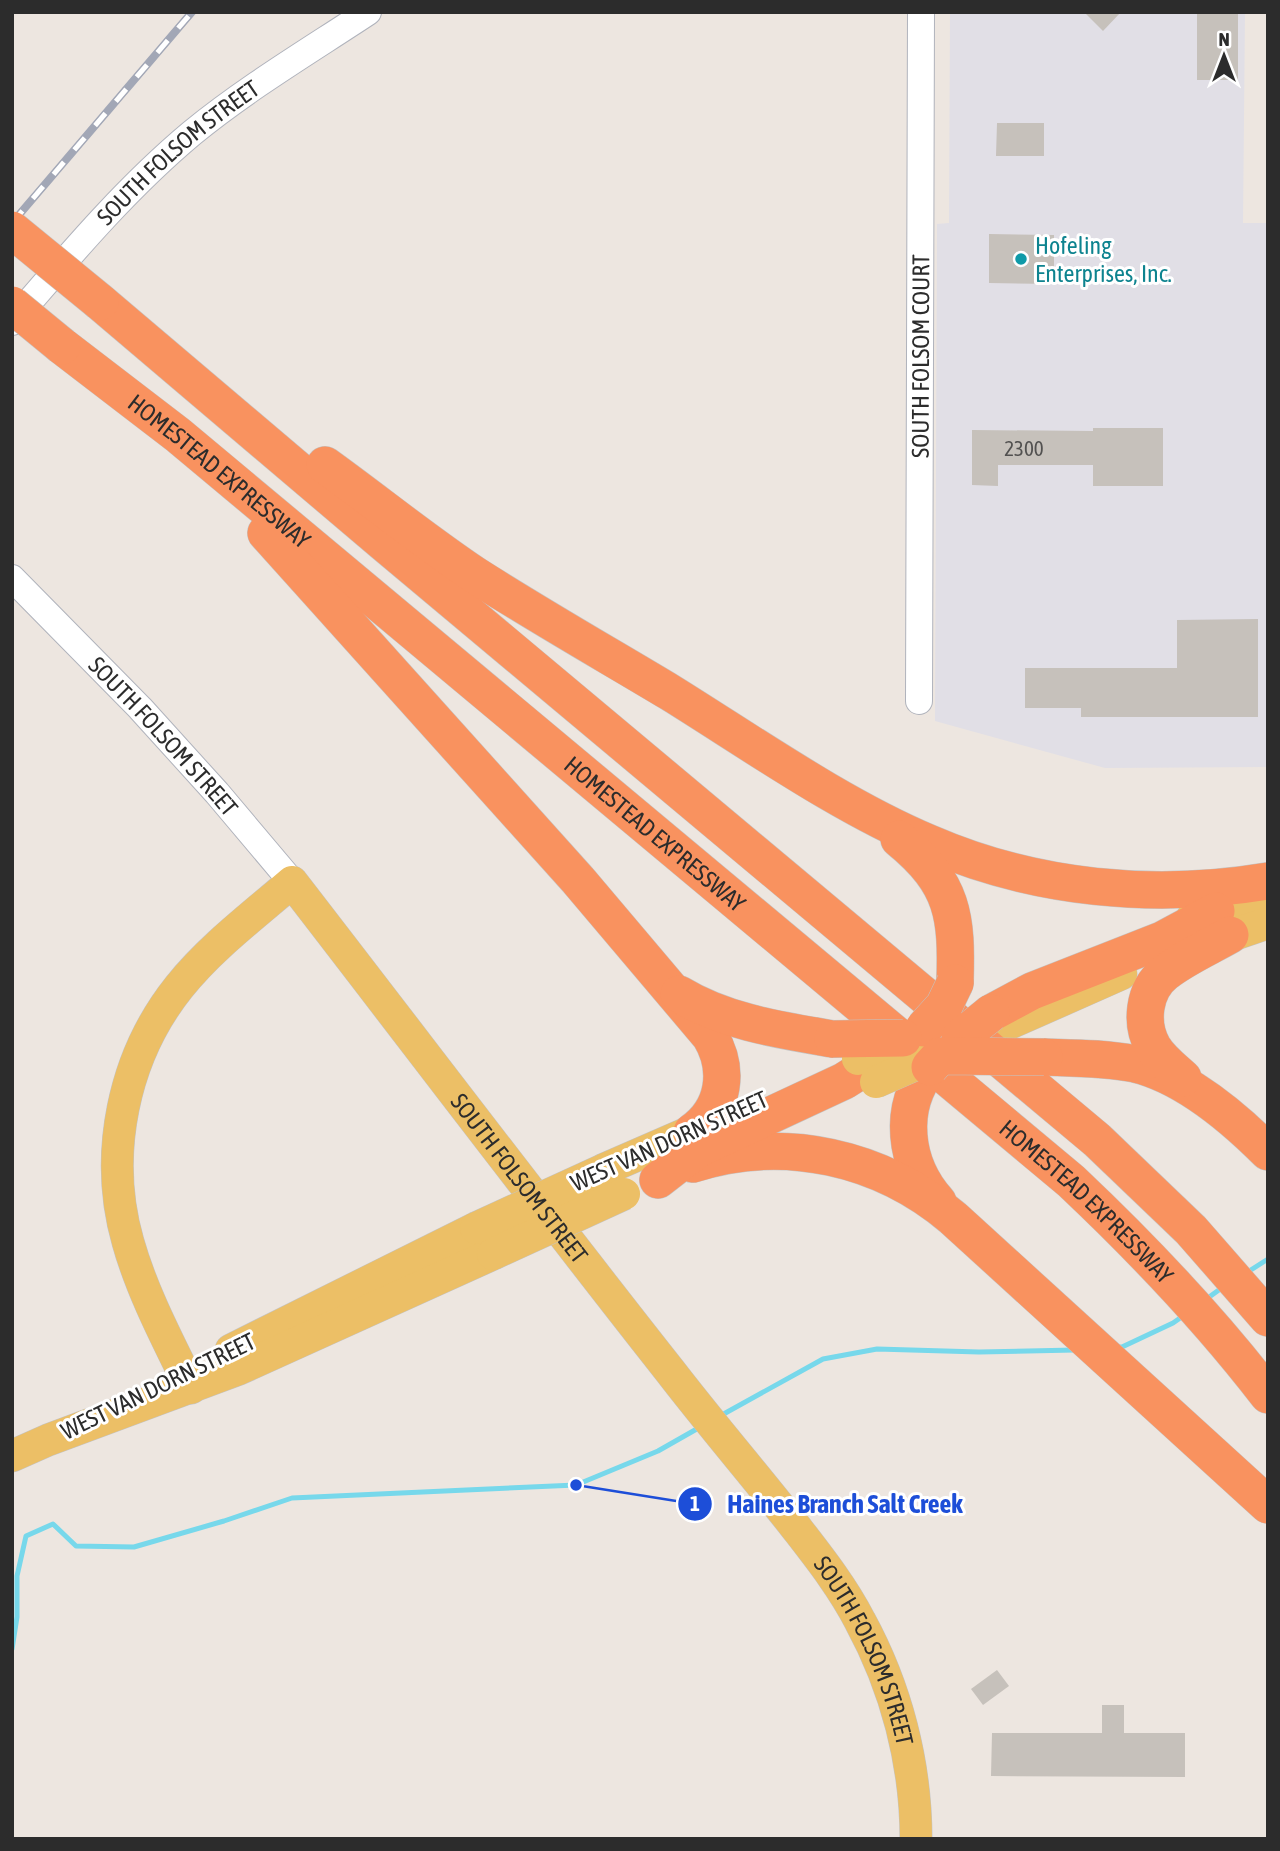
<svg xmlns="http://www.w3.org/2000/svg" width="1280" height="1851" viewBox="0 0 1280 1851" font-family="'Asap Condensed',sans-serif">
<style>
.industrial{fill:#e1dfe6}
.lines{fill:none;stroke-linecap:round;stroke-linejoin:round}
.stream{stroke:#77d8eb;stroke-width:5}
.building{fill:#c6c1bb}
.minor-casing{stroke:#b0b3bc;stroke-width:28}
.major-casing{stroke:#c4c4c4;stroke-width:33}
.highway-casing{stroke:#c4c4c4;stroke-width:38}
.minor{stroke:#fff;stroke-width:26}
.major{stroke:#ecbf66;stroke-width:32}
.highway{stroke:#f9925f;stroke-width:37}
.rail-casing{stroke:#a2a7b6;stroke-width:8}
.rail{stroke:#fff;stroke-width:5;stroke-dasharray:16;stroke-linecap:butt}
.major-bridge-casing{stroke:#c4c4c4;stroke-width:33;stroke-linecap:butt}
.highway-bridge-casing{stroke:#c4c4c4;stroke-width:38;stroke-linecap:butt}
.major-bridge{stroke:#ecbf66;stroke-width:32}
.highway-bridge{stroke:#f9925f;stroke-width:37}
.culture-dot{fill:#0f9aa8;stroke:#fff;stroke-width:2.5}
.labels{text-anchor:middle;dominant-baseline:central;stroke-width:6;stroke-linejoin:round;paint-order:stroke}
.number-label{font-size:21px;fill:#525150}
.street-label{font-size:24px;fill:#2c2c2c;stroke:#fff}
.culture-label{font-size:24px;fill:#0d838f;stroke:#fff;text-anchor:start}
.leader{fill:none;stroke:#1d4ed8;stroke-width:2.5}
.callout-dot{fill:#1d4ed8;stroke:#fff;stroke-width:2.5}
.mark-label{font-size:21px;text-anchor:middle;font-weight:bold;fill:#fff}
.callout-label{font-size:26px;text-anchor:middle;font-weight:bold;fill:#1d4ed8;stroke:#fff;stroke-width:6;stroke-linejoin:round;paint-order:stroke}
</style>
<rect width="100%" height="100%" fill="#ede6e0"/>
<path class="industrial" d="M950,12H1245L1243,223H1268V767L1105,768L935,721L937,224L949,223Z"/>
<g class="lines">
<g class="stream">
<path d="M1246,1273L1268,1259"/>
<path d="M1205,1300L1223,1287"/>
<path d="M1117,1347H1122L1173,1323L1183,1316"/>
<path d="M720,1416L823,1359L877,1349L979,1352L1075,1350"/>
<path d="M12,1649L17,1617V1576L26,1536L53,1524L76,1546L134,1547L224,1521L292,1498L576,1485L658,1451L702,1426"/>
</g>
</g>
<g class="building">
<path d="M1084,12H1121L1103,31Z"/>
<rect x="1197" y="12" width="41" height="68"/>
<path d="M997,123H1044V156H996Z"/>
<path d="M989,234L1054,235V284L989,283Z"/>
<path d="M1093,428H1163V486H1093V465H998V486L972,485V430L1093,431Z"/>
<path d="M1258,619V717H1081V708H1025V668H1177V620Z"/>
<path d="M997,1670L1009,1686L983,1705L971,1689Z"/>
<path d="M1102,1705H1124V1733H1185V1777L991,1776L992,1733H1102Z"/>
</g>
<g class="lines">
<defs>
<g id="minor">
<path id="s1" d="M12,322C69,256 125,189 192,133C247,88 309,51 368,12"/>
<path id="s2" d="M12,578L140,708L217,793L292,882"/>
<path id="s3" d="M919,701L921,12"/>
</g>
<g id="major">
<path d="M1192,918L1268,896"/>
<path d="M1206,944L1268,923"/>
<path d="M1006,1025L1121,974"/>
<path d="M605,1169L713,1122"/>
<path d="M231,1350L476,1228"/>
<path id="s4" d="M191,1388C168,1341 142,1292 128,1242C103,1155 123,1057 179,987C211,947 254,915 292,882C418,1045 542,1209 670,1371C710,1423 753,1473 794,1525C818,1556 842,1586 860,1621C896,1687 916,1763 916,1839"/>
<path d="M12,1456L48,1440L239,1369L493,1254"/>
</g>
<g id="highway">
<path d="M100,302L385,544L1097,1140L1191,1230L1268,1318"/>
<path id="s5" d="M62,346L178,435L1071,1181C1143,1249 1208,1317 1268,1395"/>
<path d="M325,465C375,501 424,541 475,575C539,616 606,654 671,693C753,744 841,806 929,843C1035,889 1154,900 1268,881"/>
<path d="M266,533L578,880L710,1036C730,1069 725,1109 692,1132"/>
<path d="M899,839C954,884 957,916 955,983"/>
<path d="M679,994C725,1022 780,1030 833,1039"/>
<path d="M991,1013L1032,991L1162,940L1216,911"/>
<path d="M1044,1057C1073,1058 1106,1058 1135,1064C1185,1076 1233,1117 1268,1152"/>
<path d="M930,1067C897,1108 904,1164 938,1202"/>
<path d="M1183,1078C1173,1069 1160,1059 1153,1047C1140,1024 1143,990 1165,973C1184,958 1209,947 1230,935"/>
<path d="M693,1164C784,1135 881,1157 953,1218L1268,1505"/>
<path d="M658,1180L698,1149L844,1081L882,1057"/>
</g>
</defs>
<use href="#minor" class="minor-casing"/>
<use href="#major" class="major-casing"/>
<use href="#highway" class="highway-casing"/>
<use href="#minor" class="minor"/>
<use href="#major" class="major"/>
<use href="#highway" class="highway"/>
<defs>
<path id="rail" d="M12,223L192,12"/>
</defs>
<use href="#rail" class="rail-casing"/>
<use href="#rail" class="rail"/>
<defs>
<g id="major-bridge">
<path d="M858,1059L902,1039"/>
<path d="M876,1082L935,1056"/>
<path d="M476,1228L605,1169"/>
<path d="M493,1254L624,1194"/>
</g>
<g id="highway-bridge">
<path d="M12,230L100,302"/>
<path d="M12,305L62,346"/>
<path d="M924,1028L944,1006L955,983"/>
<path d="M960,1038L991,1013"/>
<path d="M833,1039L903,1038"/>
<path d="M930,1067L940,1056L1044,1057"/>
</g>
</defs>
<use href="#major-bridge" class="major-bridge-casing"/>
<use href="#highway-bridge" class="highway-bridge-casing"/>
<use href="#major-bridge" class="major-bridge"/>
<use href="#highway-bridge" class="highway-bridge"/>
</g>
<circle class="culture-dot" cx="1021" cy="259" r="7"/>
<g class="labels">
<g class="number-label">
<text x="1024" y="448">2300</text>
</g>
<g class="street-label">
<text stroke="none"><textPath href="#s1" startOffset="238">SOUTH FOLSOM STREET</textPath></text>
<text stroke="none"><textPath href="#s3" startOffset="345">SOUTH FOLSOM COURT</textPath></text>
<text stroke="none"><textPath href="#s5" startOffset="201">HOMESTEAD EXPRESSWAY</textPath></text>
<text stroke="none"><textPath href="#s2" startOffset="219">SOUTH FOLSOM STREET</textPath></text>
<text stroke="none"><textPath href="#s5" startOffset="768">HOMESTEAD EXPRESSWAY</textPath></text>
<text transform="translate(669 1141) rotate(-24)">WEST VAN DORN STREET</text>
<text stroke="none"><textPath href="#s4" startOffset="957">SOUTH FOLSOM STREET</textPath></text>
<text stroke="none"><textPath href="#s5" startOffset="1335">HOMESTEAD EXPRESSWAY</textPath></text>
<text transform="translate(158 1386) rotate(-26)">WEST VAN DORN STREET</text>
<text stroke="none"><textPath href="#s4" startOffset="1545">SOUTH FOLSOM STREET</textPath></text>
</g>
<g class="culture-label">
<text x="1035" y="245">Hofeling<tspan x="1035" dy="28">Enterprises, Inc.</tspan></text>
</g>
</g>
<path class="leader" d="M576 1485L695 1504"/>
<g class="callout-dot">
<circle cx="576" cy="1485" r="7"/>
<circle cx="695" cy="1504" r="18"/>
</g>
<g class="mark-label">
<text x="695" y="1511">1</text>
</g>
<g class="callout-label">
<text x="845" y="1513">Haines Branch Salt Creek</text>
</g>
<rect width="1280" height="1851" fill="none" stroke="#2c2c2c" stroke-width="28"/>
<g transform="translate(1224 56)" stroke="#ffffff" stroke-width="5" paint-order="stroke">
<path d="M0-5L12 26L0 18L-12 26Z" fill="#2c2c2c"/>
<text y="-10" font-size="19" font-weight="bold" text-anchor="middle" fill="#2c2c2c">N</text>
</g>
</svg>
